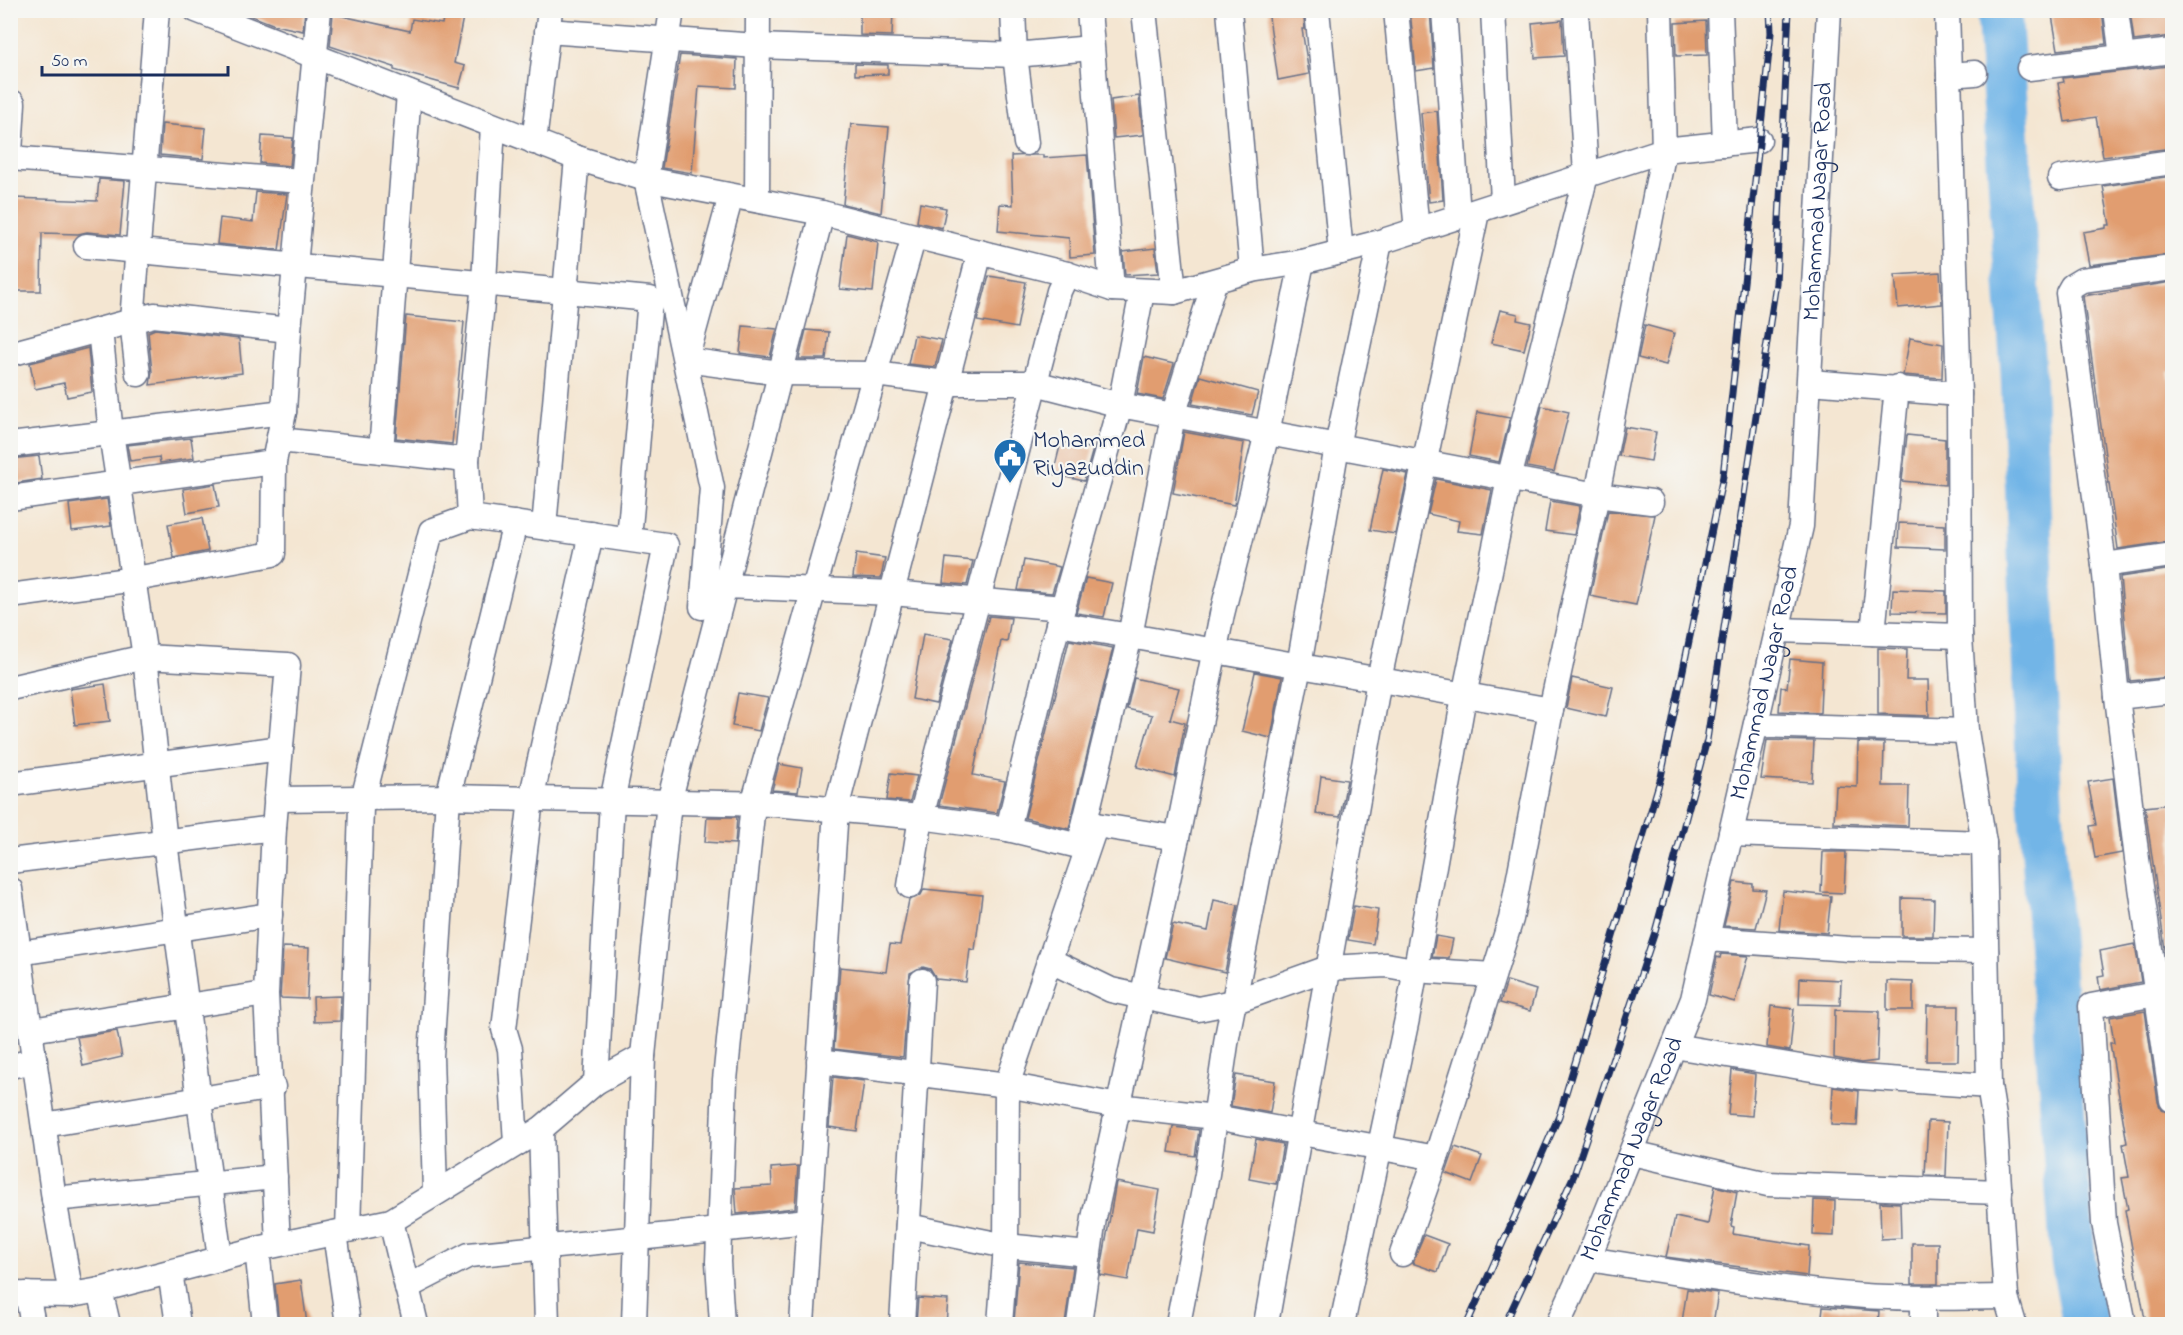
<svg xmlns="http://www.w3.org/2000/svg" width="2183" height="1335" viewBox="0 0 2183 1335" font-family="'Indie Flower',sans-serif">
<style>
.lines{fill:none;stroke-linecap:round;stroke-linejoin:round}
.river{stroke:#72b5e7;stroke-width:45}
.building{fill:#e19d6f}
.street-casing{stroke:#676f87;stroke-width:27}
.street{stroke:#fff;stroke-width:24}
.rail-casing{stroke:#1b2f5e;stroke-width:7}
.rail{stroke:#f6f6f2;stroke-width:4.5;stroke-dasharray:14;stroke-linecap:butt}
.labels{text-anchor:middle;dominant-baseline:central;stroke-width:4.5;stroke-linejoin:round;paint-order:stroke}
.street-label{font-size:24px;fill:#1b2f5e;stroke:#f6f6f2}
.poi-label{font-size:24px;fill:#1b2f5e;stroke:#f6f6f2;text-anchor:start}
</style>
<rect width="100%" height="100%" fill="#f6f6f2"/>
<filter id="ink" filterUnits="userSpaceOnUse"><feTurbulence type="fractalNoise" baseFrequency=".0167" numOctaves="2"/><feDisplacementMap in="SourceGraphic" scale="12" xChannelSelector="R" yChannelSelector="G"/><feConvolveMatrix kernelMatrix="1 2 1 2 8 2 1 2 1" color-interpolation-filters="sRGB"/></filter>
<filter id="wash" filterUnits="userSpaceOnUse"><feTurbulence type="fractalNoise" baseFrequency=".008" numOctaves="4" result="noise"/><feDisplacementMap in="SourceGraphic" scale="24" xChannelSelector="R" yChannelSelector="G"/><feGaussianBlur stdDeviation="1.35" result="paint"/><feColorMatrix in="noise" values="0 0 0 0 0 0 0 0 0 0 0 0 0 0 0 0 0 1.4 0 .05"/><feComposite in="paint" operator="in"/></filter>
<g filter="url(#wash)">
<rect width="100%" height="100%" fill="#f4e6d2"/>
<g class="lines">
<path class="river" d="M1999,10L2023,372L2039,784L2073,1260L2085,1324"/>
</g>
<g id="blocks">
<g class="building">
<path d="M250,10H305L303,31L275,25L249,15Z"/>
<path d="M860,10H893L892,36L860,35Z"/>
<path d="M1268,10H1303L1305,29H1302L1309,74L1278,80Z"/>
<path d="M1410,10H1430L1434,68L1416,71Z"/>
<path d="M2051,10H2102L2106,44L2058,50Z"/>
<path d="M2130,10H2172V36L2134,41Z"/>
<path d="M444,13L463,17L454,63L465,66L459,88L394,70V67L330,46L333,14L410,31L412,19L442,24Z"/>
<path d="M1562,20L1564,56L1535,58L1532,23Z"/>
<path d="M1706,21L1707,55L1676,56L1675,23Z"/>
<path d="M680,55L737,59L736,88L699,86L692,173L662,168Z"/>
<path d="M855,64L888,65V74L855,75Z"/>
<path d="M2168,66L2172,93V148L2103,157L2096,117L2065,122L2058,83L2064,82L2063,78Z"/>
<path d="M1139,96L1143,135L1114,138L1111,100Z"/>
<path d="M1437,111L1443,200L1429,202L1421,113Z"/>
<path d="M162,124L206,128L203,159L160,155Z"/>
<path d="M851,124L889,127L881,213L843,204Z"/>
<path d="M262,136L293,138L290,166L260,163Z"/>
<path d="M1033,155H1043V158L1087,155L1095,255L1070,257L1069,238L998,231L1000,204L1013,205L1011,156Z"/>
<path d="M2172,176V254L2089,265L2083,232L2106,228V225H2110L2103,186Z"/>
<path d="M99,179L125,181L120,235L87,232L78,234L42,233L41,291H16L14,198L97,201Z"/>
<path d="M256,192L287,194L279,250L217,244L220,218L253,222Z"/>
<path d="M920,203L946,208L942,228L917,222Z"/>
<path d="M847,234L878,242L873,292L840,289Z"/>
<path d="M1155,248L1158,273L1125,275L1123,252Z"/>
<path d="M1940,272L1942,304L1898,308L1895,275Z"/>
<path d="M989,276L1026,282L1017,328L977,321Z"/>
<path d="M2172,282V370L2168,371L2172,392V541L2118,549L2083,296Z"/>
<path d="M1500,310L1518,314L1517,320L1531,323L1524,350L1491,343Z"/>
<path d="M406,316L464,322L452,444L396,438Z"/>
<path d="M1645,325L1674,333L1666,365L1638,358Z"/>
<path d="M743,326L777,329L770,357L740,353Z"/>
<path d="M155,329L239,339L242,373L150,385L152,372L148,332Z"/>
<path d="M806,330L829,332L826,359H799Z"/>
<path d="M914,335L942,340L935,367L908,364Z"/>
<path d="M1910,338L1943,344L1942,378L1903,375Z"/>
<path d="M88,348L92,392L67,397L64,383L35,389L30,363Z"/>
<path d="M1144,357L1174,364L1163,399L1137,394Z"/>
<path d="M1200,376L1258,392L1252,415L1192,404Z"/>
<path d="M1542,406L1569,412L1554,472L1527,467Z"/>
<path d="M1477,412L1510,418L1499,462L1469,456Z"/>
<path d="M1625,427L1656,432L1651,461L1619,456Z"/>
<path d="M1184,432L1244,443L1234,505L1173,493Z"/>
<path d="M1907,435L1945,439V485L1902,481Z"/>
<path d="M191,438L194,458L160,463L159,457L130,461L127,445Z"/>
<path d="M1061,442L1093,449L1084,481L1053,474Z"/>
<path d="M39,456L42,479L10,484V459Z"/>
<path d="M1383,469L1408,474L1395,534L1370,530Z"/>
<path d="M1436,479L1492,490L1483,534L1457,531L1459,521L1428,514Z"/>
<path d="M215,484L219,507L187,513L183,489Z"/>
<path d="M107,499L111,526L72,531L69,504Z"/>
<path d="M1550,501L1580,506L1574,535L1545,531Z"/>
<path d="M1608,511L1655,515L1636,605L1590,596Z"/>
<path d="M202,518L208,551L174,558L168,524Z"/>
<path d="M1899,523L1945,525V549L1898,547Z"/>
<path d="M856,554L885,558L881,578L853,577Z"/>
<path d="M946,558L973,561L967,585L943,583Z"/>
<path d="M1024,560L1060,567L1052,593L1018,590Z"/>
<path d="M2172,569V677L2130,681L2120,577Z"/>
<path d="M1086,578L1112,583L1104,617L1076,613Z"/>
<path d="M1893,589L1946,591V613L1892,612Z"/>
<path d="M989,616L1011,618L1007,642L1001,641L973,775L1005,781L997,813L939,805Z"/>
<path d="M923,634L953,639L936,704L912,699Z"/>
<path d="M1069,640L1113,648L1069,829L1025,818Z"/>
<path d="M1878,648L1907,649L1906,680H1928L1929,716L1878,714Z"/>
<path d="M1790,659L1822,662L1820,713L1779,711L1781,687L1787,688Z"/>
<path d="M1255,672L1282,677L1271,738L1242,731Z"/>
<path d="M1134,678L1179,688L1170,719L1185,723L1175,777L1137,767L1152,715L1127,709Z"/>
<path d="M1572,678L1613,687L1606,717L1566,708Z"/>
<path d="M105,684L110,721L75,725L70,689Z"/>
<path d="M738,693L768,698L759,731L732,726Z"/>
<path d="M1767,740L1814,741L1812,782L1761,779Z"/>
<path d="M1858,742L1884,743L1883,786H1909L1908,826L1834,823L1836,786L1857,787Z"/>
<path d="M779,764L802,768L798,792L772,790Z"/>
<path d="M891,773L917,776L910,802L887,800Z"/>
<path d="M1321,776L1347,780L1340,817L1316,814Z"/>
<path d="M2113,778L2122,853L2095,858L2090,826L2096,825L2088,782Z"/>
<path d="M2172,804V977H2169L2145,807Z"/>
<path d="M707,817H737L735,844L705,842Z"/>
<path d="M1823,852H1846L1844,893L1821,892Z"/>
<path d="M1734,882L1753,884V889L1766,890L1756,928L1724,926Z"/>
<path d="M924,889L982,895L975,950L970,949L966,982L936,979L930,969L923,967L910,973L903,1057L834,1049L840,967L886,972L890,944L900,945L909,900L921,895Z"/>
<path d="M1783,891L1831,896L1827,933L1779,930Z"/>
<path d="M1902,898L1934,899L1933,936H1902Z"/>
<path d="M1214,900L1238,905L1225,972L1165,958L1173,924L1208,931Z"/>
<path d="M1354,906L1378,910L1373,944L1348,940Z"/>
<path d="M1436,936L1453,939L1449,958L1432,957Z"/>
<path d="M2135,944L2141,982L2100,990L2098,976L2104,975L2100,951Z"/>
<path d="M283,947L309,948L307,999L280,998Z"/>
<path d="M1721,954L1748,956L1735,1002L1709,995L1717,957L1720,958Z"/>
<path d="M1800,978L1841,980L1840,1005L1799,1004Z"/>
<path d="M1507,981L1536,990L1530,1011L1500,1003Z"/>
<path d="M1887,981L1913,982V1010H1887Z"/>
<path d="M341,996L340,1021L314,1022L313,997Z"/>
<path d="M1771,1006L1794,1009L1790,1051L1767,1047Z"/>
<path d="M1927,1006H1959L1958,1061H1926Z"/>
<path d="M1835,1010L1879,1011L1877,1061L1861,1063L1834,1058Z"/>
<path d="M2145,1011L2158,1102L2161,1109L2172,1114V1324H2148L2144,1314L2125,1210L2128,1209L2122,1178L2129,1177L2123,1144L2127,1143L2110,1043H2114L2110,1017Z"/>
<path d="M117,1031L122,1057L83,1066L77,1037Z"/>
<path d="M1732,1070L1755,1074L1752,1116L1728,1114Z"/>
<path d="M1236,1075L1275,1081L1270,1113L1231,1106Z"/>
<path d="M833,1077L864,1081L857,1131L829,1127Z"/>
<path d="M1833,1087L1859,1091L1857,1126L1831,1125Z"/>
<path d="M1928,1121L1948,1122L1946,1176L1925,1175Z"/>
<path d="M1173,1127L1199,1130L1195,1156L1169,1152Z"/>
<path d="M1256,1139L1283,1144L1276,1184L1249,1179Z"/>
<path d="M1455,1147L1482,1156L1472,1183L1446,1173Z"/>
<path d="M798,1166L795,1208L737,1214L735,1188L772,1186L771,1168Z"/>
<path d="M1116,1182L1160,1190L1153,1231L1137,1228L1128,1280L1100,1275Z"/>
<path d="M1715,1186L1737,1192L1731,1226L1734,1227L1733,1234L1809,1246L1807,1276L1666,1257L1675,1217L1708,1224Z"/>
<path d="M1814,1200L1835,1201L1834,1236L1813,1235Z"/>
<path d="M1880,1202L1900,1203L1901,1238L1881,1239Z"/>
<path d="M1424,1235L1448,1244L1438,1272L1412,1263Z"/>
<rect x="1912" y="1243" width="26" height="41"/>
<path d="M1019,1262L1073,1267L1065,1324L1014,1322Z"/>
<path d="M301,1280L307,1324H279L275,1284Z"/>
<path d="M1687,1289L1718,1293L1713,1324L1682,1322Z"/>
<path d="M918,1298L948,1300L946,1324H916Z"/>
<path d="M1823,1307L1879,1311L1878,1324H1821Z"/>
</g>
</g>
</g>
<g filter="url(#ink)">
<use href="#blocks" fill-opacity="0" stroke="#676f87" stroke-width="1.5"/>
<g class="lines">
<defs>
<g id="street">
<path d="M196,10L577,158L646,179L822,213L1067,274L1112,289L1174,292L1252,270L1302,262L1380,242L1664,150L1759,140"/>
<path d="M672,10L646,179L712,488L702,607"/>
<path d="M1089,10L1112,289"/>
<path d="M1144,10L1174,292"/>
<path d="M1229,10L1252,270"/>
<path d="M1317,10L1341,252"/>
<path d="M1396,10L1417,231"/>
<path d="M1444,10L1458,216"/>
<path d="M1493,10L1503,201"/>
<path d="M1720,10L1725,144"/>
<path d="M1947,10L1959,394L1960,636L1966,731L1984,843L1989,1086L1995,1123L2006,1297L2014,1324"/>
<path d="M2116,10L2122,57"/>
<path d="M547,31L757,46L1015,55L1013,10"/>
<path d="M2029,68L2172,51"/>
<path d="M1949,75L1975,73"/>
<path d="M534,142L550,10"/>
<path d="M1026,143L1015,55L1091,48"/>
<path d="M10,153L13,103"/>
<path d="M10,158L302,181"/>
<path d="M2060,178L2172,162"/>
<path d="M731,196L686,360L780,373L875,374L946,383H1035L1120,405L1142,292"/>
<path d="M757,199L758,10"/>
<path d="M86,246L650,299L629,539"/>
<path d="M100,330L111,433L145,657L165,842L220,1259"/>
<path d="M289,330L319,10"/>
<path d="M10,354L154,315L289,330L284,412L274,462L273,554L135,579L10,596"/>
<path d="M138,374L132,321L157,10"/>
<path d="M1810,382L1959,394"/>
<path d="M279,440L467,460"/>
<path d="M10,445L284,412"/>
<path d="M381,451L409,93"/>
<path d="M10,498L274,462"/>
<path d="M1651,502L1597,495L1664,150L1660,10"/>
<path d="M470,517L467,460L484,282L493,126"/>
<path d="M544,527L577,158"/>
<path d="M2104,565L2172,555"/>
<path d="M725,586L892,593L1063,608"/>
<path d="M1058,624L1130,636L1173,416L1214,283"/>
<path d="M1778,630L1960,636"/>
<path d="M1873,633L1897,387"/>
<path d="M10,688L145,657L288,665L274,828L266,994L278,1244"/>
<path d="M2172,691L2117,697L2137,859L2172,1100"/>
<path d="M2117,697L2104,565L2068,293L2072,286L2082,280L2172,268"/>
<path d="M1756,725L1966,731"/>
<path d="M10,784L281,748"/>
<path d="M276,799L448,797L515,523"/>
<path d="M1008,829L1051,650L1120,405L1597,495L1551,710L1130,636L1079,846"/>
<path d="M1731,834L1984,843"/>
<path d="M10,861L274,828"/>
<path d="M910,886L921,817L1059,291L1067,274"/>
<path d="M10,889L54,1199L71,1295"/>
<path d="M1707,939L1850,949L1986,951"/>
<path d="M19,953L270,915"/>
<path d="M1049,960L1111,990L1198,1009L1233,1002L1328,968L1386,965L1414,970L1493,975"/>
<path d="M31,1030L266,994"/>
<path d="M1674,1046L1860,1077L1989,1086"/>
<path d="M819,1061L1007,1085L1118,1106L1215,1117L1436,1158L1511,919L1551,710"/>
<path d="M10,1066L35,1061"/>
<path d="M596,1082L643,1056"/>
<path d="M44,1125L273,1087"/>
<path d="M541,1129L547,1324"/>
<path d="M516,1143L510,1049L504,1029L531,799L591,534"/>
<path d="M1632,1153L1768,1184L2000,1192"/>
<path d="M435,1192L431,1056L448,797L774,804L921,817L1008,829L1079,846L1096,825L1177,838L1222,614L1267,433L1302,262"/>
<path d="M54,1199L275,1177"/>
<path d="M391,1221L416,1324"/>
<path d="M908,1226L1006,1246L1089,1254"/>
<path d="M335,1233L348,1324"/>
<path d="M257,1249L265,1324"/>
<path d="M1402,1254L1436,1158"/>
<path d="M1588,1259C1680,1273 1772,1289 1865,1296C1912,1299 1959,1298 2006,1297"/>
<path d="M170,1272L178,1324"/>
<path d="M407,1287L469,1255L808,1221"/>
<path d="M100,1290L108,1324"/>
<path d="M10,1294L71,1295L100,1290L257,1249L391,1221L541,1129L596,1082L612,801L666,545L470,517L431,531L361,807L348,1230"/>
<path d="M27,1294L33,1324"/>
<path d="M1923,1299V1324"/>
<path d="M634,1324L643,1056L669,802L822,213"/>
<path d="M722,1324L718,1262L725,1080L753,804L914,236"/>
<path d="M802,1324L836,809L980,252"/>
<path d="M902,1324L922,981"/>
<path d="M1000,1324L1006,1246L1007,1085L1093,833"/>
<path d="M1079,1324L1094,1218L1177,838"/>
<path d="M1178,1324L1207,1174L1227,1037L1299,666L1337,446L1380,242"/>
<path d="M1266,1324L1379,680L1477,212"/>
<path d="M1342,1324L1407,1019L1464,696L1509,479L1586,175L1576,10"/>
<path id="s1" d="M1558,1324L1588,1259L1693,999L1801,526L1829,10"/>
<path d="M2124,1324L2104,1223L2091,1006L2172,991"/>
</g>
</defs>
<use href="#street" class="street-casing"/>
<use href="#street" class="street"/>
<defs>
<g id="rail">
<path d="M1467,1324L1559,1116L1661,777L1723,476L1771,33L1770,10"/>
<path d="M1505,1324L1574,1175L1655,932L1707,740L1776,283L1789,10"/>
</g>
</defs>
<use href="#rail" class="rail-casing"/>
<use href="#rail" class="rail"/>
</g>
</g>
<defs>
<symbol id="civic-pin" viewBox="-11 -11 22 30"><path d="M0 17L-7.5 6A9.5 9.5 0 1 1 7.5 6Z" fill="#1f6fb2" stroke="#f6f6f2"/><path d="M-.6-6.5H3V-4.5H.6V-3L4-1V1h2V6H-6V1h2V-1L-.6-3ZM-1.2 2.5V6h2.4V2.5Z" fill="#fff"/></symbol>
</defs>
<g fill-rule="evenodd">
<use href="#civic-pin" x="991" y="436" width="38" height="52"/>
</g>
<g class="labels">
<g class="street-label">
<text stroke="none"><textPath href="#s1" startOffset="1162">Mohammad Nagar Road</textPath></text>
<text stroke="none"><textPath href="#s1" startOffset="676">Mohammad Nagar Road</textPath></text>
<text stroke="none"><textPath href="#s1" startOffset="190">Mohammad Nagar Road</textPath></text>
</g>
<g class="poi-label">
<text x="1033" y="441">Mohammed<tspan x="1033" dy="28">Riyazuddin</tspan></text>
</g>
</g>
<rect width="2183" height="1335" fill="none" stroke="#f6f6f2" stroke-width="36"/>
<path d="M42 66v9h186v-9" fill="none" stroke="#1b2f5e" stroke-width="3"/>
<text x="51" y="66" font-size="18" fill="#1b2f5e" stroke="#f6f6f2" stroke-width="4.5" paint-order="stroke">50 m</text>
</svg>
